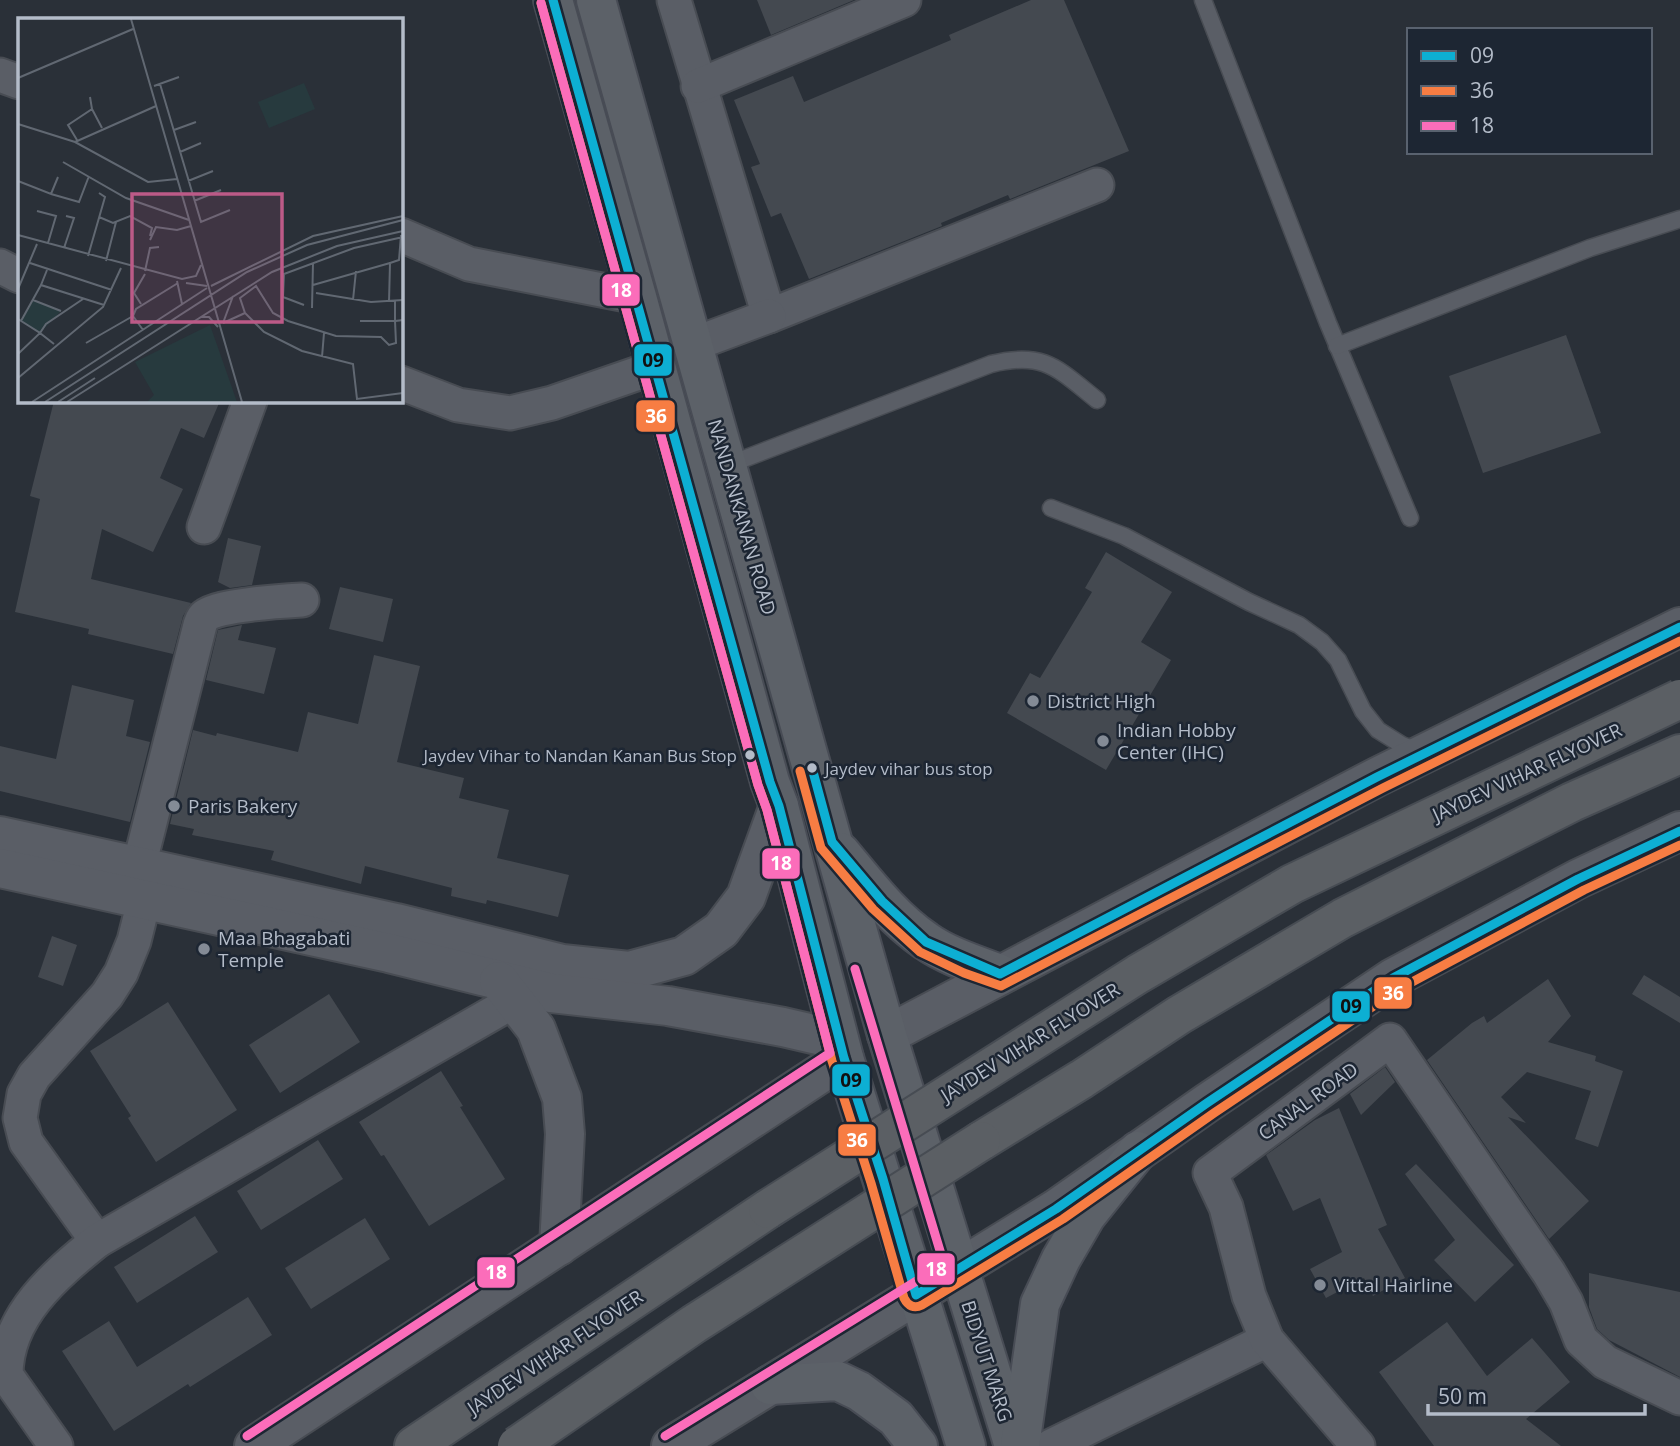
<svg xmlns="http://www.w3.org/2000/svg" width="1680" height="1446" viewBox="0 0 1680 1446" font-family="'Open Sans',sans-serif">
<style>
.building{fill:#444950}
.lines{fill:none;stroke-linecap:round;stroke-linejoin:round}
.service-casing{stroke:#484c53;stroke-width:19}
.minor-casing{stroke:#484c53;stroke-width:37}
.tertiary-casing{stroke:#484c53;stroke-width:42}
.primary-casing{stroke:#484c55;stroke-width:42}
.trunk-casing{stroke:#474c53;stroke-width:42}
.service{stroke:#5a5e66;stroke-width:16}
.minor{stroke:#5a5e66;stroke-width:33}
.tertiary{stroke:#5a5e66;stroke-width:38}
.primary{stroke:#5c6168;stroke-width:38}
.trunk{stroke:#5b5f64;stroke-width:38}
.trunk-bridge-casing{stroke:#474c53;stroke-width:42;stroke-linecap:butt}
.trunk-bridge{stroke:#5b5f64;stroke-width:38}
.bus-1-casing{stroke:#1d2633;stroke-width:14}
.bus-2-casing{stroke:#1d2633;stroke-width:14}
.bus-3-casing{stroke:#1d2633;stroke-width:14}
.bus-1{stroke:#0dafd3;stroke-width:9}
.bus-2{stroke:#f77d43;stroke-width:9}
.bus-3{stroke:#fb6dba;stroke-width:9}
.poi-dot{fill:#848b96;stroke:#1d2633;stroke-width:2.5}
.bus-dot{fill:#b4bcc9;stroke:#1d2633;stroke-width:2.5}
.labels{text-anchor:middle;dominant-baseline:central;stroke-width:5;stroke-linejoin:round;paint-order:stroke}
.bus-label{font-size:17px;fill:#b4bcc9;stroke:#1d2633;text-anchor:end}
.street-label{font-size:19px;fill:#b4bcc9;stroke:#1d2633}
.poi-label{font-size:19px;fill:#b4bcc9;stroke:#1d2633;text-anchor:start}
.inset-road{fill:none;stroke:#616872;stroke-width:2}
.view{fill:#bc5a87;fill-opacity:0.15;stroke:#bc5a87;stroke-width:3.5}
.inset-edge{fill:none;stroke:#b4bcc9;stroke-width:3.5}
.line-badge{stroke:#1d2633;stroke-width:2.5}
.badge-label{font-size:19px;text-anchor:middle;font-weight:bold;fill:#fff}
.pale-badge-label{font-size:19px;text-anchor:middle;font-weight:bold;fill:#111}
</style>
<rect width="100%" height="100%" fill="#2a3038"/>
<g class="building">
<path d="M757,0H854L771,35Z"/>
<path d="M1031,0H1064L1129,151L1010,199L1008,195L941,223L942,226L809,279L781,213L771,217L751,167L760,164L734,100L793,76L804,102L951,40L949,35Z"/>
<path d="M1566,335L1601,433L1483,473L1449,376Z"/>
<path d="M54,401H220L204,438L181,428L160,478L183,489L153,552L102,529L91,579L191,603L183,616L173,654L88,634L89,629L15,612L40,499L30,496Z"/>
<path d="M228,538L261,546L252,585L230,588L218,582Z"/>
<path d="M1106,552L1172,592L1141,642L1171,660L1106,770L1007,713L1030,673L1040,678L1092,592L1085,588Z"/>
<path d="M340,587L393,599L383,642L329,629Z"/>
<path d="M242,625L238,640L276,648L264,694L206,680L218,630Z"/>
<path d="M374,655L420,666L397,762L464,778L459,798L509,810L497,858L569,875L558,917L487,900L486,904L451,896L452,888L365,866L361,884L271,860L274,851L192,835L194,829L170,824L193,730L216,736L217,733L298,752L308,712L358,724Z"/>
<path d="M72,685L134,700L126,736L150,742L130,822L0,791V746L56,759Z"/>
<path d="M52,936L77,945L63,986L38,977Z"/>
<path d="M1644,975L1680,997V1023L1632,994Z"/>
<path d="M1548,979L1571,1016L1548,1042L1596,1056L1595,1061L1623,1071L1598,1147L1575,1139L1591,1091L1527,1072L1501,1097L1526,1123L1508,1117L1589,1201L1549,1239L1427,1060L1472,1023L1484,1016L1487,1023Z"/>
<path d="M329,994L360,1042L280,1093L249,1045Z"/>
<path d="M168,1002L237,1110L156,1162L128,1118L131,1116L90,1051Z"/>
<path d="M1385,1067L1395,1082L1361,1115L1350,1094Z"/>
<path d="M441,1071L463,1106L460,1107L505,1179L429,1226L384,1155L381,1156L359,1122Z"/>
<path d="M1339,1108L1387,1225L1378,1229L1405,1278L1373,1296L1364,1278L1326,1298L1310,1269L1342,1252L1320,1198L1293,1211L1266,1155L1315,1120Z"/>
<path d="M318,1140L343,1179L261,1230L237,1191Z"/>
<path d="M1416,1164L1514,1265L1475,1302L1434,1260L1455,1240L1405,1174Z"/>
<path d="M195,1216L218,1252L137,1303L114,1267Z"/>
<path d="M365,1218L390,1259L311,1309L285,1268Z"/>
<path d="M1589,1273L1680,1292V1377L1609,1340L1597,1329L1589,1307Z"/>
<path d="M248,1297L272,1335L190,1387L188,1384L114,1431L62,1351L109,1321L137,1367Z"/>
<path d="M1447,1322L1487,1376L1532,1338L1570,1382L1526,1419L1561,1446H1434L1379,1372Z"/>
</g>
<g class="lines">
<defs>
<g id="service">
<path d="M1203,0L1328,323L1410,518"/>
<path d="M1337,346L1590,248L1680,219"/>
<path d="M728,465L991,364C1044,351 1057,368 1097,400"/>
<path d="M1051,508L1124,536L1249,602L1299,625L1322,642L1338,660L1363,711L1378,730L1402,745L1420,752"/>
</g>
<g id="minor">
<path d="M674,0L769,316L1097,185"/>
<path d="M0,75L19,82"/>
<path d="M698,86L904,0"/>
<path d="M401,235L469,264L637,297"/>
<path d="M0,266L19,276"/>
<path d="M694,344L769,316"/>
<path d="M401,383L458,405L510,413L552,403L656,367"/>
<path d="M204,527L250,401"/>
<path d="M139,866L200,625C201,622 202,618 205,616C216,605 285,601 302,600"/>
<path d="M97,1241L26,1142L20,1118L24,1094L34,1076L107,995L121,973L134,941L144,901"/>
<path d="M56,1446L6,1375C6,1316 55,1275 97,1241L514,1001"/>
<path d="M1051,1446L1267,1340"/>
<path d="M1358,1446L1267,1340L1249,1296L1226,1207L1210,1173L1390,1040L1549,1273L1566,1302L1581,1340L1605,1362L1680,1398"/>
</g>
<g id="tertiary">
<path d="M0,836L396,923L562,964L629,971L684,956L721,930L746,897L779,806"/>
<path d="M0,868L389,953L551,993L668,1006L783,1027L839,1040"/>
<path d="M499,981L536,1029L562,1098L565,1134L559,1246"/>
<path d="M887,1035L1377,777L1680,627"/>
<path d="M254,1446L844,1058"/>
<path d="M671,1446L1056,1209L1207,1103L1393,978L1578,879L1680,831"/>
</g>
<g id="primary">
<path d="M553,0L637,297L770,782L779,806L844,1058L966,1446"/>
<path d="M596,0L887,1035L1014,1446"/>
<path d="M840,852C866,883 892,918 926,941C947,956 976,965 1000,974"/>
<path d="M770,1385L838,1381L859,1391L896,1418L918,1446"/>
<path d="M1020,1446L1040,1304L1061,1259L1086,1216L1138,1151"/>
</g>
<g id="trunk">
<path d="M981,1141L1082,1079L1179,1015L1343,918L1572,802L1680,754"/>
<path d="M414,1446L768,1209"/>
</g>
</defs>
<use href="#service" class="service-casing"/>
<use href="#minor" class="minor-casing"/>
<use href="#tertiary" class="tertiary-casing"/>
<use href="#primary" class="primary-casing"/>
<use href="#trunk" class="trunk-casing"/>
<use href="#service" class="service"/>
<use href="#minor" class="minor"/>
<use href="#tertiary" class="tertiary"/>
<use href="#primary" class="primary"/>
<use href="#trunk" class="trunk"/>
<defs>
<g id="trunk-bridge">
<path d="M768,1209L1138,974L1292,884L1680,699"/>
<path d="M517,1446L694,1324L981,1141"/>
</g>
</defs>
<use href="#trunk-bridge" class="trunk-bridge-casing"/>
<use href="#trunk-bridge" class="trunk-bridge"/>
<defs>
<g id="bus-1">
<path d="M553,0L770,782L779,806L844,1058L883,1179L916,1295L1056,1209L1207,1103L1393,978L1578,879L1680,831"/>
<path d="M812,768L832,842L882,901L926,942L1000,974L1377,777L1680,627"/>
</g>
<g id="bus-2">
<path d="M541,3L758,785L767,810L832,1061L871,1183L904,1298C908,1306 914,1309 922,1305L1063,1219L1214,1113L1399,989L1584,890L1680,845"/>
<path d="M800,771L821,848L873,909L920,952L964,973L1001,986L1383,788L1680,641"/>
</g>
<g id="bus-3">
<path d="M247,1436L830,1053L767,810L758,785L541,3"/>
<path d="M665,1436L944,1264L855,969"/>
</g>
</defs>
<use href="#bus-1" class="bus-1-casing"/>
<use href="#bus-2" class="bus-2-casing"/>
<use href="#bus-3" class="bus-3-casing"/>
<use href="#bus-1" class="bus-1"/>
<use href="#bus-2" class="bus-2"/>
<use href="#bus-3" class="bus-3"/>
</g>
<g class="poi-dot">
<circle cx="1033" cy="701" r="7"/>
<circle cx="1103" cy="741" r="7"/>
<circle cx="174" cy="806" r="7"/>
<circle cx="204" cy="949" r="7"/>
<circle cx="1320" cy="1285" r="7"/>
</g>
<g class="bus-dot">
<circle cx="750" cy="755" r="6"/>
<circle cx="812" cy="768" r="6"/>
</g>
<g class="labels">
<g class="bus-label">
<text x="737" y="755">Jaydev Vihar to Nandan Kanan Bus Stop</text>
<text x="825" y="768" text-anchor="start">Jaydev vihar bus stop</text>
</g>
<g class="street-label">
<text transform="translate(742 517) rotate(74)">NANDANKANAN ROAD</text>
<text transform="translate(1527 772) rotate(-25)">JAYDEV VIHAR FLYOVER</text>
<text transform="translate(1030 1042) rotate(-32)">JAYDEV VIHAR FLYOVER</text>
<text transform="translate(1308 1101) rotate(-36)">CANAL ROAD</text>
<text transform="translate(555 1352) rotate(-34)">JAYDEV VIHAR FLYOVER</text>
<text transform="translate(987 1361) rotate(72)">BIDYUT MARG</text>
</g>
<g class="poi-label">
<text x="1047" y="701">District High</text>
<text x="1117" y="730">Indian Hobby<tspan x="1117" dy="22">Center (IHC)</tspan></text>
<text x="188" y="806">Paris Bakery</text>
<text x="218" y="938">Maa Bhagabati<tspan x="218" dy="22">Temple</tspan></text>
<text x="1334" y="1285">Vittal Hairline</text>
</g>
</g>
<g transform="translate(18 18)">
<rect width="385" height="385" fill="#2a3038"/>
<path d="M286,65L297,91L251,110L240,84ZM15,282L43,293L22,315L3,303ZM192,307L219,384H129L136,377L117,344Z" fill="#273a3e"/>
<path class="inset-road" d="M113,1L224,384M0,60L115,11M142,66L183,204L212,192M136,68L161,59M74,91L84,110M0,106L57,124L130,164L159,161M156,112L178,104M59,122L50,107L74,91L72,79M57,124L138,88M162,134L183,125M45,144L108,180L171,202M0,163L33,176L40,159M170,163L195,153M33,176L61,184L71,158M176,183L203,172M19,193L38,198L30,225M81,199L95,205L112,198L134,210L132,218M0,217L164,261L178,258L183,247M132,222L138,209L159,212L173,208M46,230L56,200L48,198M70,238L87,179L81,175M88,243L98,204M12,245L94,272M29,252L23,267L86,287M127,253L132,230L141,229M159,263L164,286M168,265L189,268M295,267L372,245M193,268L295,218L385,198M0,271L19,226M298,275L353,284L385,282M15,282L43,293M335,282L338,253M377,283V303L385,302M371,284L372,245L381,242L383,217M123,286L116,275L127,256M286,287L265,279L266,256L336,230L385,219M294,290L295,245M183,299H191L200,309M0,301L22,315L0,336M3,303L23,267M342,303H377L378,325L371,327L363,319L318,318L270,303L255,295L238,268L222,280L227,295L246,314L284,333L335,346L339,381L385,375M205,305L227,295M205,305L215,278M125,312L115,298L118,291L160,265M68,325L115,298M36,326L22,315L28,306L65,281M304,339L306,315M0,360L85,289L103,250M14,384L189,270M27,384L229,254L289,227L385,202M40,384L77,360M49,384L254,254L319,228L385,213"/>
<path class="view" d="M114,176H264V304H114Z"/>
<rect width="385" height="385" class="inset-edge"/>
</g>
<g class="line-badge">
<rect x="601" y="273" width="40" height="34" rx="7" fill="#fb6dba"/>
<rect x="633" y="343" width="40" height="34" rx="7" fill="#0dafd3"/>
<rect x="635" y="399" width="41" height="34" rx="7" fill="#f77d43"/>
<rect x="761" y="847" width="40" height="33" rx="7" fill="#fb6dba"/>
<rect x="1373" y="976" width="40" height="34" rx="7" fill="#f77d43"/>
<rect x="1331" y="990" width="40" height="33" rx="7" fill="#0dafd3"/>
<rect x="831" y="1063" width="40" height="34" rx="7" fill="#0dafd3"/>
<rect x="837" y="1123" width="40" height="34" rx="7" fill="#f77d43"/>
<rect x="916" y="1252" width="40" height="34" rx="7" fill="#fb6dba"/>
<rect x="476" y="1256" width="40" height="33" rx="7" fill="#fb6dba"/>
</g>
<g class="badge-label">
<text x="621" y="297">18</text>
<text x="656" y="423">36</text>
<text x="781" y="870">18</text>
<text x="1393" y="1000">36</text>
<text x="857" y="1147">36</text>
<text x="936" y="1276">18</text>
<text x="496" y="1279">18</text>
</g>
<g class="pale-badge-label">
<text x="653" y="367">09</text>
<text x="1351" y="1013">09</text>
<text x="851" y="1087">09</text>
</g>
<rect x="1407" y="28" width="245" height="126" fill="#1d2633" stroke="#59626f" stroke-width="2"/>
<rect x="1421" y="51" width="35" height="10" fill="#0dafd3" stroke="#59626f" stroke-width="2"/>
<text x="1470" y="63" font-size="21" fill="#b4bcc9">09</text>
<rect x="1421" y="86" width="35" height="10" fill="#f77d43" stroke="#59626f" stroke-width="2"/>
<text x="1470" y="98" font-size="21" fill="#b4bcc9">36</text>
<rect x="1421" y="121" width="35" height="10" fill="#fb6dba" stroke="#59626f" stroke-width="2"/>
<text x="1470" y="133" font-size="21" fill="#b4bcc9">18</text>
<path d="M1428 1404v10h217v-10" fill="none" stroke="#b4bcc9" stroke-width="3.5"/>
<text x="1438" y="1404" font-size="21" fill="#b4bcc9" stroke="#1d2633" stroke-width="5" paint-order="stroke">50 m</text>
</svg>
